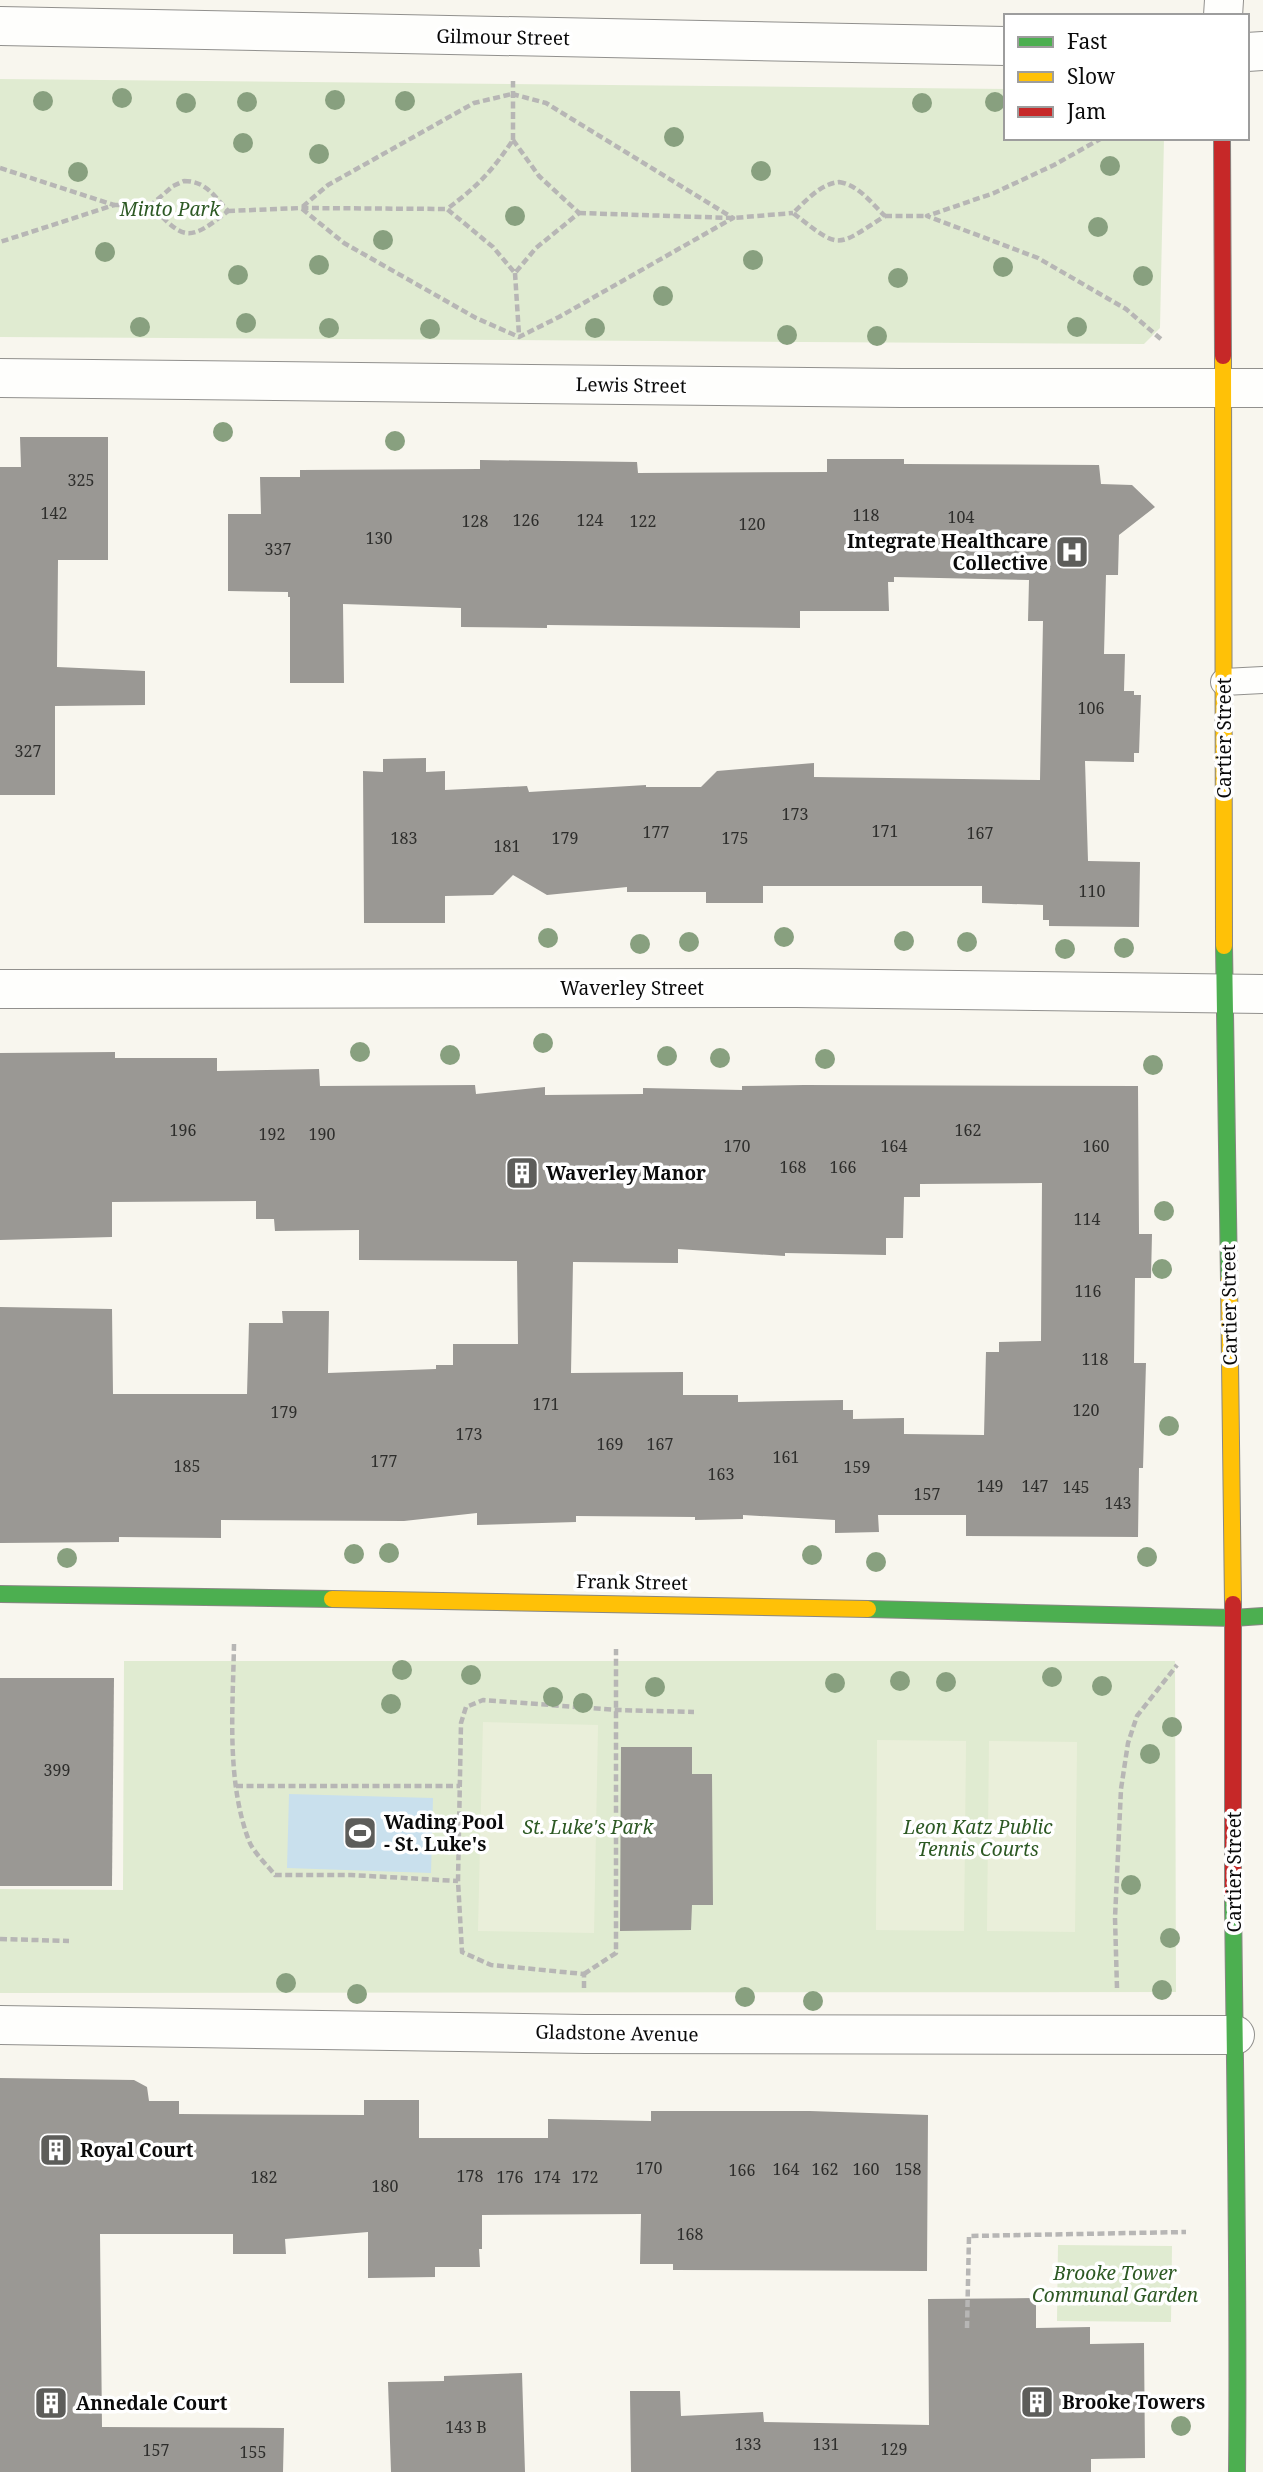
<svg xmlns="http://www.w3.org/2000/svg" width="1263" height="2472" viewBox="0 0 1263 2472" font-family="'Noto Serif',serif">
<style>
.green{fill:#e0ebd1}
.pitch{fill:#eaefda}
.water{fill:#c9e0ed}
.building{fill:#9a9894;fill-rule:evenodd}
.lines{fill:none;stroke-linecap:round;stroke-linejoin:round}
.lane-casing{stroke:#91908d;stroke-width:28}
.street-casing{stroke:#91908d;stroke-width:40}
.fast-casing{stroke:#888783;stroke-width:18}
.slow-casing{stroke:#888783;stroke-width:18}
.jam-casing{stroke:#888783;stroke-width:18}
.path{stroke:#b7b6b5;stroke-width:4.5;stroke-dasharray:7 3.5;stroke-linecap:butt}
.lane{stroke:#fefefc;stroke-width:26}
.street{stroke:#fefefc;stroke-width:38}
.fast{stroke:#4caf50;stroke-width:16}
.slow{stroke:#ffc107;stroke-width:16}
.jam{stroke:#c62828;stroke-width:16}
.tree{fill:#88a07f}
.labels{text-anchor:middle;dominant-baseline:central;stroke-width:7;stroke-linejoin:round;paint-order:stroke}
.number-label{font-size:16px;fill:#2e2e2c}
.street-label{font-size:19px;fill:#0a0a0a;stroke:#fff}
.park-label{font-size:19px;font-style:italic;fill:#2d5924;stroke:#fff}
.poi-label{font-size:19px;font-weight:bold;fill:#0a0a0a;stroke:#fff;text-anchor:start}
</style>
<rect width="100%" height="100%" fill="#f8f6ee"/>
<g class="green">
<path d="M0,79L1006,89V138H1164L1160,328L1144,344L0,337Z"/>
<path d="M124,1661H1175L1176,1992L0,1993V1889L123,1890Z"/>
<path d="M1058,2245L1172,2246L1171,2322L1057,2321Z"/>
</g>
<g class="pitch">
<path d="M483,1722L598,1725L594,1933L478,1931Z"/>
<path d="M877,1740L966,1741L964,1931L876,1930Z"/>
<path d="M989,1741L1077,1742L1075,1932L987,1931Z"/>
</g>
<path class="water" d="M289,1794L433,1798L431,1873L287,1868Z"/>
<g class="building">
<path d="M20,437H108V560H58L57,667L145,671V705L55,706V795H0V467H21Z"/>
<path d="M827,459H904V464L1099,465L1101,484L1132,485L1155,507L1119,535L1118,575H1106L1104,654H1125L1124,691H1134V695H1141L1139,753H1134V762L1085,761L1088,861L1140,862L1139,927L1049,926V920H1043V905L982,903V886H763V903H706V892H627V887L547,895L513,875L493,895L445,896V923H364L363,771L383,772V759L426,758V772L445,771V790L527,786L529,792L646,785V787H701L717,771L814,763V777L1040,780L1043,621H1028L1029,580L894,577V582H888L889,611H800V628L547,625V628L461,627V608L343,604L344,683H290V597H288V592L228,591V514H261L260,477H300V470L480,469V460L637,462L638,473L827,472Z"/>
<path d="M115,1052V1058H217V1071L319,1069L320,1086L475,1085L476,1094L545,1087V1095L643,1094V1088L742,1090V1086L804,1085L1138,1086L1139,1234H1152L1151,1278H1135L1134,1363H1146L1143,1468H1139L1138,1537L966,1536V1515H878L879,1532L835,1533V1520L743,1515V1519L695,1520V1517L576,1516V1522L477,1525V1513L404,1521L221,1520V1538L119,1537V1542L0,1543V1307L112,1309L113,1394H247L249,1323H283L282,1311H329L328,1373L436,1369V1365H453V1344H518L517,1261L359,1260V1230L275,1231L274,1219H256V1201L112,1202V1237L0,1240V1053ZM1042,1183L1041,1341L999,1342V1352H986L984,1435L904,1434V1418L853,1419V1410H843V1400L738,1402V1395H683V1372L571,1373L573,1262L678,1263V1249L785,1256V1253L886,1255V1238H903L904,1197H920V1184Z"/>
<path d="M0,1678H114L112,1886H0Z"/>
<path d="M621,1747H692V1774H712L713,1905H692L691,1930L620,1931Z"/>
<path d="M0,2078L134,2080L147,2087L149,2101H179V2114L364,2115V2100H419V2138H548V2119L651,2121V2111H810L928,2115L927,2271L673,2270V2264H640L641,2214L482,2215V2249H479L480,2267H435V2277L368,2278V2232L285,2239L286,2254H233V2234H100L102,2427L284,2428L283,2472H0Z"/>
<path d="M1036,2298V2328L1090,2327V2344L1144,2343L1145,2458L1091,2459V2472H631L630,2391H680L681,2416L763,2412L764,2422L929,2425L928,2299Z"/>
<path d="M522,2373L525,2472H391L388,2382L444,2381V2376Z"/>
</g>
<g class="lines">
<defs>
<path id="lane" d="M1224,682L1263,680"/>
<g id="street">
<path d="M1223,16L1224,0"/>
<path d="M0,26L1006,46"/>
<path d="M1247,52L1263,51"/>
<path d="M0,378L901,388H1263"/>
<path d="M0,989L796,988L1263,994"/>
<path d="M0,2025L585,2034L1235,2035"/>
</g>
<g id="fast">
<path d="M1224,946L1229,1280"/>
<path d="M0,1594L332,1599"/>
<path d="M868,1609L1233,1618L1263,1616"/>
<path d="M1233,1898C1235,2089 1239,2281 1237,2472"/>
</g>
<g id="slow">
<path d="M1223,356L1224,946"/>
<path d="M1229,1280L1233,1604"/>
<path d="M332,1599L868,1609"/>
</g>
<g id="jam">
<path d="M1222,138L1223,356"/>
<path d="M1233,1604V1898"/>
</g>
</defs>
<use href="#lane" class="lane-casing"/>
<use href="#street" class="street-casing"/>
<use href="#fast" class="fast-casing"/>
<use href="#slow" class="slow-casing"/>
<use href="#jam" class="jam-casing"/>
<g class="path">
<path d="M512,94L546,103L733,218L559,317L519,337L476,318L344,243L301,208L328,185L474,103Z"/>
<path d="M1102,138L1054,165L994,193L927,216L1038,258L1126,309L1162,340"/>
<path d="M513,140L539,176L579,213L536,248L515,273L493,247L447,209C479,185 491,172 513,140Z"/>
<path d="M513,140V81"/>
<path d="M0,168L114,205L0,242"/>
<path d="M184,181C206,181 214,196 228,211C189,242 184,241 151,205L173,186Z"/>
<path d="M839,182C859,185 871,203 885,216C835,248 841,250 793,213C807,200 820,184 839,182Z"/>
<path d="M114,205H151"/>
<path d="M228,211L301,208L447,209"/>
<path d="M579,213L733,218L793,213"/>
<path d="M885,216H927"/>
<path d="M515,273L519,335"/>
<path d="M234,1644C233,1708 226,1780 249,1841C254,1853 267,1865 275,1875H351L458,1881"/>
<path d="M236,1786H460"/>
<path d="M0,1939L69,1941"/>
<path d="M584,1974L616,1953V1649"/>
<path d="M584,1988V1974L491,1965L462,1952L458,1881L461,1723L466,1707L483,1700L617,1710L694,1712"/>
<path d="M1117,1988L1115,1918L1121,1789L1128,1743L1137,1716L1177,1665"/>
<path d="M967,2328L969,2236L1186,2232"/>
</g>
<use href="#lane" class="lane"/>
<use href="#street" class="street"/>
<use href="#fast" class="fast"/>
<use href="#slow" class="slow"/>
<use href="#jam" class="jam"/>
</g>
<g class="tree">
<circle cx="122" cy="98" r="10"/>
<circle cx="335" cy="100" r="10"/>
<circle cx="43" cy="101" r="10"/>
<circle cx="405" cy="101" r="10"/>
<circle cx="247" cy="102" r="10"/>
<circle cx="995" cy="102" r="10"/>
<circle cx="186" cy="103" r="10"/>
<circle cx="922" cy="103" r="10"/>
<circle cx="674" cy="137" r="10"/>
<circle cx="243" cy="143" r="10"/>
<circle cx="319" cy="154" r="10"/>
<circle cx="1110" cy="166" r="10"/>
<circle cx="761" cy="171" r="10"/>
<circle cx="78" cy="172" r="10"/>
<circle cx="515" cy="216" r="10"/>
<circle cx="1098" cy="227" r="10"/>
<circle cx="383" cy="240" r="10"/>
<circle cx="105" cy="252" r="10"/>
<circle cx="753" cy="260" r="10"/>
<circle cx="319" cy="265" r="10"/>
<circle cx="1003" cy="267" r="10"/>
<circle cx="238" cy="275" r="10"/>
<circle cx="1143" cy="276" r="10"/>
<circle cx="898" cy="278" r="10"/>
<circle cx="663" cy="296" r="10"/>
<circle cx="246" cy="323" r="10"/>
<circle cx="140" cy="327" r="10"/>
<circle cx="1077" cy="327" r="10"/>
<circle cx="329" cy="328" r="10"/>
<circle cx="595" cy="328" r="10"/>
<circle cx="430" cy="329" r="10"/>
<circle cx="787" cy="335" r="10"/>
<circle cx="877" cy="336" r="10"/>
<circle cx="223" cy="432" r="10"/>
<circle cx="395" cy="441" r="10"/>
<circle cx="784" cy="937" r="10"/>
<circle cx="548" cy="938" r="10"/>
<circle cx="904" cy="941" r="10"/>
<circle cx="689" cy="942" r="10"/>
<circle cx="967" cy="942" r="10"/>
<circle cx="640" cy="944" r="10"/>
<circle cx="1124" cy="948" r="10"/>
<circle cx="1065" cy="949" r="10"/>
<circle cx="543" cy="1043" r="10"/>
<circle cx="360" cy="1052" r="10"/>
<circle cx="450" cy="1055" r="10"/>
<circle cx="667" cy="1056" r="10"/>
<circle cx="720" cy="1058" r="10"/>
<circle cx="825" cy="1059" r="10"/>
<circle cx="1153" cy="1065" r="10"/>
<circle cx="1164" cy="1211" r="10"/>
<circle cx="1162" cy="1269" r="10"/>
<circle cx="1169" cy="1426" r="10"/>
<circle cx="389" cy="1553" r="10"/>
<circle cx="354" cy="1554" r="10"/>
<circle cx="812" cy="1555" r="10"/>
<circle cx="1147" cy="1557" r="10"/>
<circle cx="67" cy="1558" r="10"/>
<circle cx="876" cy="1562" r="10"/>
<circle cx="402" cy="1670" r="10"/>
<circle cx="471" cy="1675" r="10"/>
<circle cx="1052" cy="1677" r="10"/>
<circle cx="900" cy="1681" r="10"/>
<circle cx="946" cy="1682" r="10"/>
<circle cx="835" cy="1683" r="10"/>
<circle cx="1102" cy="1686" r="10"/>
<circle cx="655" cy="1687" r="10"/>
<circle cx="553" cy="1697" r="10"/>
<circle cx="583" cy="1703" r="10"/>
<circle cx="391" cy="1704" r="10"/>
<circle cx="1172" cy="1727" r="10"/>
<circle cx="1150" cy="1754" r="10"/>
<circle cx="1131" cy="1885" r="10"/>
<circle cx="1170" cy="1938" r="10"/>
<circle cx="286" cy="1983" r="10"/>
<circle cx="1162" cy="1990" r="10"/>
<circle cx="357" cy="1994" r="10"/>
<circle cx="745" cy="1997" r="10"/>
<circle cx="813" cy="2001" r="10"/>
<circle cx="1181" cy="2426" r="10"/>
</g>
<defs>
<symbol id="hospital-square" viewBox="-11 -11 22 22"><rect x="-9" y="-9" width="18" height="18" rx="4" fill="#5d5d5a" stroke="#fff"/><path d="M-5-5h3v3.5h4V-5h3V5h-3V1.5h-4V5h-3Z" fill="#fff"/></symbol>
<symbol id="building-square" viewBox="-11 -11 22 22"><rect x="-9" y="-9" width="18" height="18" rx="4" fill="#5d5d5a" stroke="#fff"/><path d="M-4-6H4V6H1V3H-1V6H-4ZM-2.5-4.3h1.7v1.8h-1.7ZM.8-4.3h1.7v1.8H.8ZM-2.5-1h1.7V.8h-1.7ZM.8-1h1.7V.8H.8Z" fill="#fff"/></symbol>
<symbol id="stadium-square" viewBox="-11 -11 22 22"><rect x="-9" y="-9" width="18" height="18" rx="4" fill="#5d5d5a" stroke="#fff"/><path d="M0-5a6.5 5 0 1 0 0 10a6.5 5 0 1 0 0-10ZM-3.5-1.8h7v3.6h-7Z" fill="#fff"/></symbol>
</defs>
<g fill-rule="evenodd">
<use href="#hospital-square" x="1053" y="533" width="38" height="38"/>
<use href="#building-square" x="503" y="1154" width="38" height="38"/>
<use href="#stadium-square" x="341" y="1814" width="38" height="38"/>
<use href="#building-square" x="37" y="2131" width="38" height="38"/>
<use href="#building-square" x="1018" y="2383" width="38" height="38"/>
<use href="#building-square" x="32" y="2384" width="38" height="38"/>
</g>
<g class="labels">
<g class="number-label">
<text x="81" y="480">325</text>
<text x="54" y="513">142</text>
<text x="866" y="515">118</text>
<text x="961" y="517">104</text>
<text x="526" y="520">126</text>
<text x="590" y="520">124</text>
<text x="475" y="521">128</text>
<text x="643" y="521">122</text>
<text x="752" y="524">120</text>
<text x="379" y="538">130</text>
<text x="278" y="549">337</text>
<text x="1091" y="708">106</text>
<text x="28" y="751">327</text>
<text x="795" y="814">173</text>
<text x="885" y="831">171</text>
<text x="656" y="832">177</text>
<text x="980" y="833">167</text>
<text x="404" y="838">183</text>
<text x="565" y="838">179</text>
<text x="735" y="838">175</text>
<text x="507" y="846">181</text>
<text x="1092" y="891">110</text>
<text x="183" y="1130">196</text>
<text x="968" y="1130">162</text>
<text x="272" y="1134">192</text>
<text x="322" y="1134">190</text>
<text x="737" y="1146">170</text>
<text x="894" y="1146">164</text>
<text x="1096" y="1146">160</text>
<text x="793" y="1167">168</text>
<text x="843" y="1167">166</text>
<text x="1087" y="1219">114</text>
<text x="1088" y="1291">116</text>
<text x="1095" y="1359">118</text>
<text x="546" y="1404">171</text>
<text x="1086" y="1410">120</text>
<text x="284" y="1412">179</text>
<text x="469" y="1434">173</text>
<text x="610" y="1444">169</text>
<text x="660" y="1444">167</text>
<text x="786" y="1457">161</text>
<text x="384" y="1461">177</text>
<text x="187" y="1466">185</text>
<text x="857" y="1467">159</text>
<text x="721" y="1474">163</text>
<text x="990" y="1486">149</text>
<text x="1035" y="1486">147</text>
<text x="1076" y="1487">145</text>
<text x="927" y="1494">157</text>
<text x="1118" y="1503">143</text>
<text x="57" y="1770">399</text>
<text x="649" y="2168">170</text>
<text x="786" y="2169">164</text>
<text x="825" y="2169">162</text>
<text x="866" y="2169">160</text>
<text x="908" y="2169">158</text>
<text x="742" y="2170">166</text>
<text x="470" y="2176">178</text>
<text x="264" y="2177">182</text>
<text x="510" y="2177">176</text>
<text x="547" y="2177">174</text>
<text x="585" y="2177">172</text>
<text x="385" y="2186">180</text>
<text x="690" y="2234">168</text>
<text x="466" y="2427">143 B</text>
<text x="748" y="2444">133</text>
<text x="826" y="2444">131</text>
<text x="894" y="2449">129</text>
<text x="156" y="2450">157</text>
<text x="253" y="2452">155</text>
</g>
<g class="street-label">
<text transform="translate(503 37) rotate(1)">Gilmour Street</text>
<text transform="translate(631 385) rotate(1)">Lewis Street</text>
<text transform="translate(1224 738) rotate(-90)">Cartier Street</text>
<text x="632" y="988">Waverley Street</text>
<text transform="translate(1229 1305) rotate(-91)">Cartier Street</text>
<text transform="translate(632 1582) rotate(1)">Frank Street</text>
<text transform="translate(1234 1872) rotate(-90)">Cartier Street</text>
<text transform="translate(617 2033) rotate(1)">Gladstone Avenue</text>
</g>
<g class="park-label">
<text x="170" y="209">Minto Park</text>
<text x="588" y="1827">St. Luke's Park</text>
<text x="978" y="1827">Leon Katz Public<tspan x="978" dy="22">Tennis Courts</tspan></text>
<text x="1115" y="2273">Brooke Tower<tspan x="1115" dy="22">Communal Garden</tspan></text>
</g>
<g class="poi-label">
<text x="1048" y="541" text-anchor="end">Integrate Healthcare<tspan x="1048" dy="22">Collective</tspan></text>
<text x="546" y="1173">Waverley Manor</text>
<text x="384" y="1822">Wading Pool<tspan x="384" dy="22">- St. Luke's</tspan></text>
<text x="80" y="2150">Royal Court</text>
<text x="1062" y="2402">Brooke Towers</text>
<text x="76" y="2403">Annedale Court</text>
</g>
</g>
<rect x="1004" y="14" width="245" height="126" fill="#ffffff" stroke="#9d9d9d" stroke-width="2"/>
<rect x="1018" y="37" width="35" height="10" fill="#4caf50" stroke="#9d9d9d" stroke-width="2"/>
<text x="1067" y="49" font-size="21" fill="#0a0a0a">Fast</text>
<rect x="1018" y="72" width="35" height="10" fill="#ffc107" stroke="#9d9d9d" stroke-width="2"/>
<text x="1067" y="84" font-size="21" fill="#0a0a0a">Slow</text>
<rect x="1018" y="107" width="35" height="10" fill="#c62828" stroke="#9d9d9d" stroke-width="2"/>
<text x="1067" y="119" font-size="21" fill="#0a0a0a">Jam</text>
</svg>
